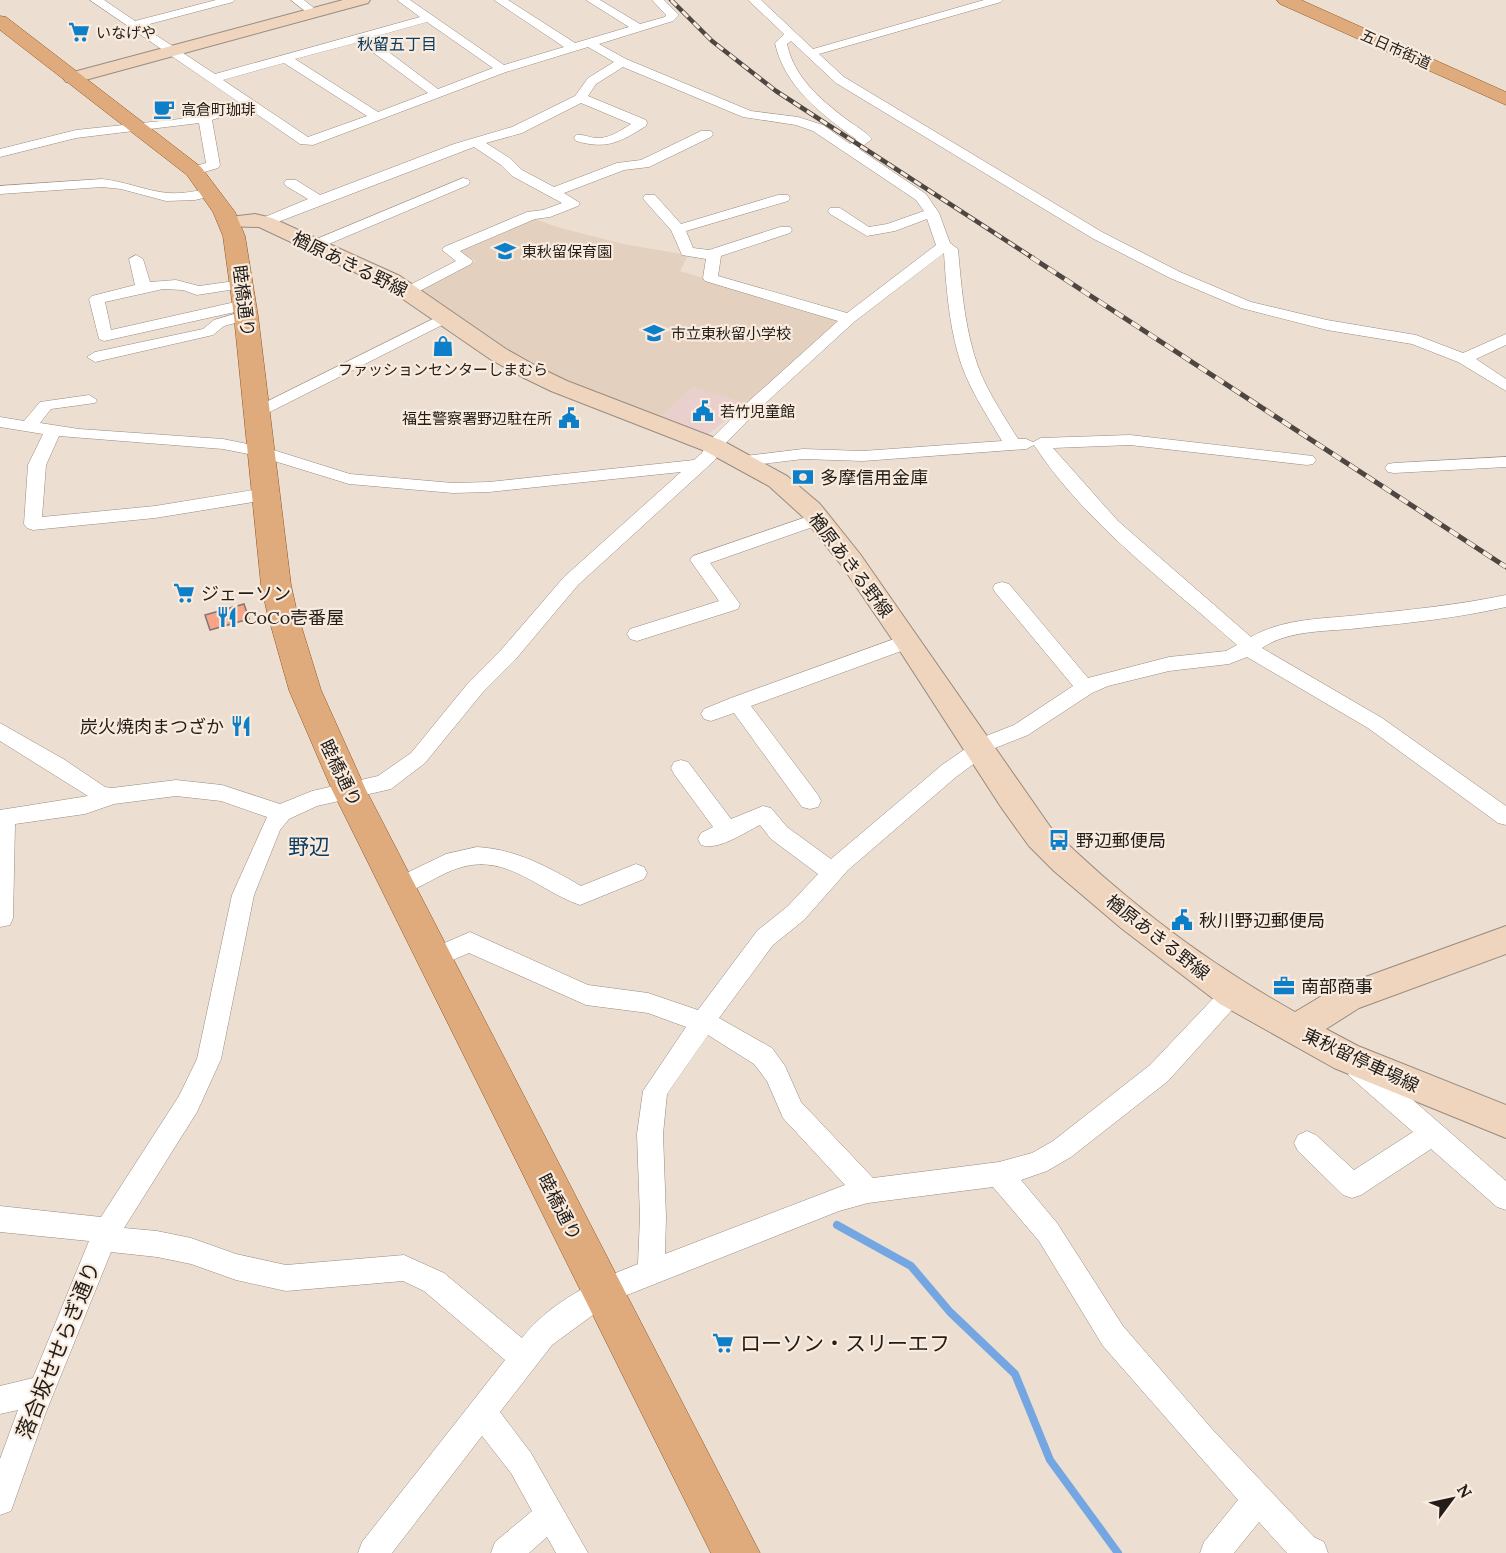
<svg xmlns="http://www.w3.org/2000/svg" width="1506" height="1553" viewBox="0 0 1506 1553" font-family="Lora,'Noto Sans JP',serif">
<style>
.commercial{fill:#ead0cd}
.built{fill:#e4d0be}
.lines{fill:none;stroke-linecap:round;stroke-linejoin:round}
.stream{stroke:#74a6e2;stroke-width:8}
.building{fill:#f6a589;stroke:#867570;stroke-width:1.5}
.street-casing{stroke:#988b7f;stroke-width:1}
.secondary-casing{stroke:#988b7f;stroke-width:2}
.primary-casing{stroke:#8f5521;stroke-width:1}
.street{fill:#fff;fill-rule:evenodd}
.secondary{fill:#efd5be;fill-rule:evenodd}
.primary{fill:#dfab7d;fill-rule:evenodd}
.rail-far1-casing{stroke:#4e4741;stroke-width:4.5}
.rail-casing{stroke:#4e4741;stroke-width:5}
.rail-far1{stroke:#f9ebde;stroke-width:3;stroke-dasharray:8;stroke-linecap:butt}
.rail{stroke:#f9ebde;stroke-width:4;stroke-dasharray:10;stroke-linecap:butt}
.labels{text-anchor:middle;dominant-baseline:central;stroke-width:4.5;stroke-linejoin:round;paint-order:stroke}
.far-poi-label{font-size:15px;fill:#221d18;stroke:#f9ebde;text-anchor:start}
.far-street-label{font-size:15px;fill:#221d18;stroke:#f9ebde}
.far-neighbourhood-label{font-size:16px;fill:#0c3d61;stroke:#f9ebde}
.street-label{font-size:18px;fill:#221d18;stroke:#f9ebde}
.poi-label{font-size:18px;fill:#221d18;stroke:#f9ebde;text-anchor:start}
.quarter-label{font-size:21px;fill:#0c3d61;stroke:#f9ebde}
.near-poi-label{font-size:21px;fill:#221d18;stroke:#f9ebde;text-anchor:start}
.near-street-label{font-size:21px;fill:#221d18;stroke:#f9ebde}
</style>
<rect width="100%" height="100%" fill="#ecded1"/>
<path class="commercial" d="M693,387L746,404L707,435L660,417Z"/>
<path class="built" d="M535,219L557,227L623,244L688,255L680,271L841,321L746,404L693,387L660,417L635,409L550,374L506,351L423,293V289L476,261L460,253V249Z"/>
<g class="lines">
<path class="stream" d="M837,1225L911,1266L950,1312L1015,1374L1050,1460L1118,1553"/>
</g>
<path class="building" d="M244,604L249,619L210,630L205,615Z"/>
<g class="lines">
<defs>
<g id="street">
<path d="M90,0H104L135,21L216,0H235L233,2L142,26L215,74L420,17L397,0H410L504,65L564,47L494,0H508L575,43L629,27L586,0H600L640,24L665,17L666,15L652,0H664L679,15L673,21L599,44L626,59L751,111L798,117L823,125L850,144L856,139C822,115 784,86 775,43L784,34L748,0H761L813,49L984,0H1003L1001,2L819,54L844,77L1102,232L1180,272L1251,302L1327,320L1416,335L1463,353L1506,334V345L1476,359L1506,379V391L1458,362L1412,344L1327,330L1241,308L1170,278L1092,238L836,83L791,41L787,44C794,77 820,99 846,119C854,125 865,131 872,139L859,149L926,194L939,213L950,243L958,249C961,283 964,320 974,354C982,384 1002,413 1018,439H1026L1033,442L1041,438L1130,435L1313,456L1316,460L1313,464L1307,465L1130,445L1053,448L1118,521L1251,637C1284,618 1323,619 1359,615C1408,610 1458,605 1506,595V607C1458,618 1409,623 1360,628C1328,632 1290,629 1262,648L1382,718L1506,806V825L1498,823L1368,728L1247,657L1229,664L1169,671L1108,686L1092,693L1028,735L995,748L956,777L848,870L804,920L773,945L719,1018L772,1048L785,1066L801,1102L873,1178L999,1162L1032,1153L1053,1141L1150,1065L1224,987L1232,984L1240,987L1244,994L1240,1001L1168,1081L1071,1157L1047,1171L1021,1180L1057,1223L1123,1326L1212,1429L1314,1537L1324,1542L1328,1553H1287L1259,1522L1234,1553H1200L1204,1542L1238,1500L1103,1346L1039,1241L993,1187L868,1203L839,1211L612,1301L552,1345L500,1412L531,1453L588,1553H556L547,1537L529,1553H491L495,1542L532,1511L511,1473L482,1436L392,1553H358L362,1542L505,1360L424,1291L403,1281L286,1291L236,1280L191,1264L157,1257L111,1252L46,1412L11,1511L0,1515V1459L18,1410L0,1414V1386L33,1378L89,1241L0,1232V1206L101,1217L179,1096L197,1059L232,895L267,817L221,801L176,796L114,804L85,814L15,824L13,918L10,925L0,927V810L88,796L0,741V723L65,760L105,787L112,788L176,780L222,785L280,804L312,791L378,776L411,753L469,682L501,650L564,577L681,472L489,492L453,493L349,484L258,456L223,449L59,436L46,465L42,517L155,506L266,488L272,490L275,494L272,498L266,500L155,518L33,530L27,528L24,524L28,465L43,434L0,427V417L24,421L40,402L89,395L97,400L95,403L51,409L40,423L79,429L223,439L267,448L350,474L453,483L489,482L694,460L702,453L708,442L748,402L838,321L705,281L703,278L706,259L682,255L671,230L645,201L643,198L645,195H655L681,224L778,195H788L790,198L788,201L686,231L693,248L709,250L780,227H790L792,230L790,233L721,256L718,276L847,313L936,245L927,219L895,231L867,236L830,214L828,211L830,208H840L869,227L887,224L924,211L916,200L813,131L796,125L743,117L623,67L596,84L588,96L646,120L647,123L646,126C620,142 607,150 576,141L574,138L576,135C583,134 588,137 595,138C609,139 620,131 631,124L581,103L522,133L486,143L511,159L522,170L554,187L617,163L641,160L701,131H711L713,134L711,137L649,167L624,170L564,193L580,203L578,206L550,217L535,219L460,251L473,261L471,264L414,294H404L402,291L404,288L456,261L442,250L444,247L527,212L543,210L562,203L512,176L501,165L474,147L270,225H260L258,222L260,219L308,199L286,186L284,183L286,180H296L320,195L454,144L512,127L575,96L588,78L614,62L588,47L506,72L313,145L300,144L248,108L212,120L220,165L218,168L194,175L189,174L187,171L189,168L206,163L199,123L76,138L0,157V149L76,130L180,119L240,103ZM427,22L493,68L438,89L370,38ZM359,42L428,93L378,112L295,59ZM284,63L367,116L308,137L223,80ZM944,253C946,286 949,322 958,354C966,384 986,414 1002,441L863,451L803,449L745,456L739,457L736,461L739,465L745,466L803,459L863,461L1026,449L1034,445C1086,524 1167,583 1237,645L1226,651L1169,657L1088,678L1009,584L1002,582L995,584L993,588L995,592L1073,686L1014,725L981,738L942,765L831,859L787,827L771,808L763,806L731,819L688,762L681,760L674,762L671,768L674,774L713,827L701,833L698,839L701,845C719,851 743,833 760,825L771,839L818,874L788,906L757,931L698,1010L648,993L588,985L470,932L426,951L422,958L426,965L434,968L469,953L586,1005L648,1013L686,1027L643,1091L637,1134L640,1217L638,1264C596,1280 551,1301 522,1338L444,1273L404,1255L286,1265L236,1254L191,1238L157,1231L124,1228L197,1112L221,1059L254,895L280,830L289,819L317,806L391,789L425,763L483,692L515,660L578,585L715,460L721,448L760,408L854,322ZM708,1035L754,1064L767,1081L783,1118L845,1185L665,1254L666,1217L663,1134L667,1094Z"/>
<path d="M291,0H304L320,13L318,15H310Z"/>
<path d="M463,178L468,179L470,182L468,185L317,249L312,250L305,246L307,243Z"/>
<path d="M102,179C124,181 146,191 168,193C183,194 197,191 211,188L218,192L216,195L195,200L166,201L121,189L102,187L0,194V186Z"/>
<path d="M136,255L143,259L150,282L176,280L199,286L242,280L249,284L242,288L197,295L183,290L163,289L105,302L111,330L244,300L252,305L244,310L104,341L99,339L89,299L92,296L135,285L129,259Z"/>
<path d="M241,312L249,317L246,320L224,326L213,335L95,362L87,357L95,352L203,329L214,320Z"/>
<path d="M447,312L452,314L455,317L452,320L262,416H250L248,413L250,410Z"/>
<path d="M1506,457V467L1394,473L1388,472L1385,468L1388,464L1394,463Z"/>
<path d="M818,513L824,515L827,519L824,523L710,563L740,604L738,609L637,641L630,639L627,634L630,629L719,601L690,560L693,556Z"/>
<path d="M908,634L915,636L918,641L915,646L751,706L818,795L821,801L818,807L810,809L802,807L734,713L711,721L704,719L701,714L704,709L731,698Z"/>
<path d="M477,847C516,849 548,867 581,886L636,864L644,867L647,873L644,879L580,905C541,892 508,854 462,867C440,873 420,889 398,896L390,893L387,887L390,881L446,854Z"/>
<path d="M1358,1057L1367,1060L1506,1181V1210L1497,1207L1431,1149L1361,1195L1352,1198L1343,1195L1298,1151L1294,1143L1298,1135L1307,1131L1316,1135L1354,1170L1413,1132L1349,1076L1346,1068L1349,1060Z"/>
</g>
<g id="secondary">
<path d="M343,0H370L368,3L78,82H66L63,78L66,74Z"/>
<path d="M255,214L272,218L400,276L506,349L538,367L567,381L723,441L787,476L820,504L860,554L1051,828C1123,899 1207,963 1295,1012L1335,988L1506,926V954L1359,1008L1326,1029L1358,1046L1506,1105V1138L1334,1068L1220,1004L1121,928L1054,871L1029,846L1001,807L898,648L842,566L802,516L769,486L705,451L551,391L522,377L490,359L384,286L259,227L222,226L219,222L222,218Z"/>
</g>
<g id="primary">
<path d="M1277,0H1301L1506,92V105L1280,4Z"/>
<path d="M0,16L6,17L201,167L235,212L245,236L258,316L291,585L297,612L321,690L366,790L760,1553H711L332,790L289,690L267,612L261,585L234,316L223,236L213,212L187,175L0,30Z"/>
</g>
</defs>
<use href="#street" class="street-casing"/>
<use href="#secondary" class="secondary-casing"/>
<use href="#primary" class="primary-casing"/>
<use href="#street" class="street"/>
<use href="#secondary" class="secondary"/>
<use href="#primary" class="primary"/>
<defs>
<path id="rail-far1" d="M671,0L712,41L776,91L1033,258"/>
<path id="rail" d="M1031,257L1506,567"/>
</defs>
<use href="#rail-far1" class="rail-far1-casing"/>
<use href="#rail" class="rail-casing"/>
<use href="#rail-far1" class="rail-far1"/>
<use href="#rail" class="rail"/>
</g>
<defs>
<symbol id="supermarket-bare" viewBox="-9 -9 18 18"><path d="M-6-5.5h2.5l.6 2H6L4.5 2H-2.5L-4.4-4H-6ZM-1.5 3.2a1.3 1.3 0 1 0 .1 0ZM3 3.2a1.3 1.3 0 1 0 .1 0Z" fill="#0d7fc9" stroke="#f9ebde" stroke-width="2.5" paint-order="stroke"/></symbol>
<symbol id="cafe-bare" viewBox="-9 -9 18 18"><path d="M-5.5-4.5H6V0H3Q3 3.5 0 3.5H-2.5Q-5.5 3.5-5.5 0ZM3-3.2v2h1.7v-2ZM-6 4.5H4V6H-6Z" fill="#0d7fc9" stroke="#f9ebde" stroke-width="2.5" paint-order="stroke"/></symbol>
<symbol id="school-bare" viewBox="-9 -9 18 18"><path d="M0-5L7-2L0 1L-7-2ZM-4 1L0 2.5L4 1V4Q0 6-4 4Z" fill="#0d7fc9" stroke="#f9ebde" stroke-width="2.5" paint-order="stroke"/></symbol>
<symbol id="shop-bare" viewBox="-9 -9 18 18"><path d="M-5-2.5h2.3a2.7 3.5 0 0 1 5.4 0H5L5.5 6h-11ZM-1.5-2.5h3a1.5 2.3 0 0 0-3 0Z" fill="#0d7fc9" stroke="#f9ebde" stroke-width="2.5" paint-order="stroke"/></symbol>
<symbol id="civic-bare" viewBox="-9 -9 18 18"><path d="M-.6-6.5H3V-4.5H.6V-3L4-1V1h2V6H-6V1h2V-1L-.6-3ZM-1.2 2.5V6h2.4V2.5Z" fill="#0d7fc9" stroke="#f9ebde" stroke-width="2.5" paint-order="stroke"/></symbol>
<symbol id="bank-bare" viewBox="-9 -9 18 18"><path d="M-6-4H6V4H-6ZM0-2.3a2.3 2.3 0 1 0 0 4.6a2.3 2.3 0 1 0 0-4.6Z" fill="#0d7fc9" stroke="#f9ebde" stroke-width="2.5" paint-order="stroke"/></symbol>
<symbol id="restaurant-bare" viewBox="-9 -9 18 18"><path d="M-5-6h1v4h1v-4h1v4h1v-4h1v5L-1.5 .5V6h-2V.5L-5-1ZM5-6V6H3V1.5H1.5Q1.5-4 5-6Z" fill="#0d7fc9" stroke="#f9ebde" stroke-width="2.5" paint-order="stroke"/></symbol>
<symbol id="bus-bare" viewBox="-9 -9 18 18"><path d="M-5-6H5V4H4V6H2V4H-2V6H-4V4H-5ZM-3.5-4V0h7V-4ZM-3.5 1.2v1.5H-2V1.2ZM2 1.2v1.5H3.5V1.2Z" fill="#0d7fc9" stroke="#f9ebde" stroke-width="2.5" paint-order="stroke"/></symbol>
<symbol id="office-bare" viewBox="-9 -9 18 18"><path d="M-6-3h4V-5.5h4V-3h4V5H-6ZM-1-4.5V-3h2v-1.5ZM-6 0V1H6V0Z" fill="#0d7fc9" stroke="#f9ebde" stroke-width="2.5" paint-order="stroke"/></symbol>
</defs>
<g fill-rule="evenodd">
<use href="#supermarket-bare" x="64" y="17" width="30" height="30"/>
<use href="#cafe-bare" x="149" y="94" width="30" height="30"/>
<use href="#school-bare" x="490" y="236" width="30" height="30"/>
<use href="#school-bare" x="639" y="318" width="30" height="30"/>
<use href="#shop-bare" x="428" y="331" width="30" height="30"/>
<use href="#civic-bare" x="688" y="396" width="30" height="30"/>
<use href="#civic-bare" x="554" y="403" width="30" height="30"/>
<use href="#bank-bare" x="788" y="462" width="30" height="30"/>
<use href="#supermarket-bare" x="169" y="578" width="30" height="30"/>
<use href="#restaurant-bare" x="212" y="602" width="30" height="30"/>
<use href="#restaurant-bare" x="226" y="711" width="30" height="30"/>
<use href="#bus-bare" x="1044" y="825" width="30" height="30"/>
<use href="#civic-bare" x="1167" y="905" width="30" height="30"/>
<use href="#office-bare" x="1269" y="971" width="30" height="30"/>
<use href="#supermarket-bare" x="708" y="1328" width="30" height="30"/>
</g>
<g class="labels">
<g class="far-poi-label">
<text x="96" y="32">いなげや</text>
<text x="181" y="109">高倉町珈琲</text>
<text x="522" y="251">東秋留保育園</text>
<text x="671" y="333">市立東秋留小学校</text>
<text x="443" y="369" text-anchor="middle">ファッションセンターしまむら</text>
<text x="720" y="411">若竹児童館</text>
<text x="552" y="418" text-anchor="end">福生警察署野辺駐在所</text>
</g>
<g class="far-street-label">
<text transform="translate(1396 49) rotate(24)">五日市街道</text>
</g>
<g class="far-neighbourhood-label">
<text x="397" y="44">秋留五丁目</text>
</g>
<g class="street-label">
<text transform="translate(350 264) rotate(26)">楢原あきる野線</text>
<text transform="translate(244 301) rotate(83)">睦橋通り</text>
<text transform="translate(851 565) rotate(53)">楢原あきる野線</text>
<text transform="translate(341 773) rotate(64)">睦橋通り</text>
<text transform="translate(1158 937) rotate(38)">楢原あきる野線</text>
<text transform="translate(1361 1060) rotate(25)">東秋留停車場線</text>
<text transform="translate(560 1207) rotate(63)">睦橋通り</text>
</g>
<g class="poi-label">
<text x="820" y="477">多摩信用金庫</text>
<text x="201" y="593">ジェーソン</text>
<text x="244" y="617">CoCo壱番屋</text>
<text x="224" y="726" text-anchor="end">炭火焼肉まつざか</text>
<text x="1076" y="840">野辺郵便局</text>
<text x="1199" y="920">秋川野辺郵便局</text>
<text x="1301" y="986">南部商事</text>
</g>
<g class="quarter-label">
<text x="309" y="846">野辺</text>
</g>
<g class="near-poi-label">
<text x="740" y="1343">ローソン・スリーエフ</text>
</g>
<g class="near-street-label">
<text transform="translate(58 1350) rotate(-68)">落合坂せせらぎ通り</text>
</g>
</g>
<g transform="translate(1452 1499) rotate(57)" stroke="#f9ebde" stroke-width="4.5" paint-order="stroke">
<path d="M0-4.5L10 22L0 15L-10 22Z" fill="#221d18"/>
<text y="-9" font-size="16" font-weight="bold" text-anchor="middle" fill="#221d18">N</text>
</g>
</svg>
